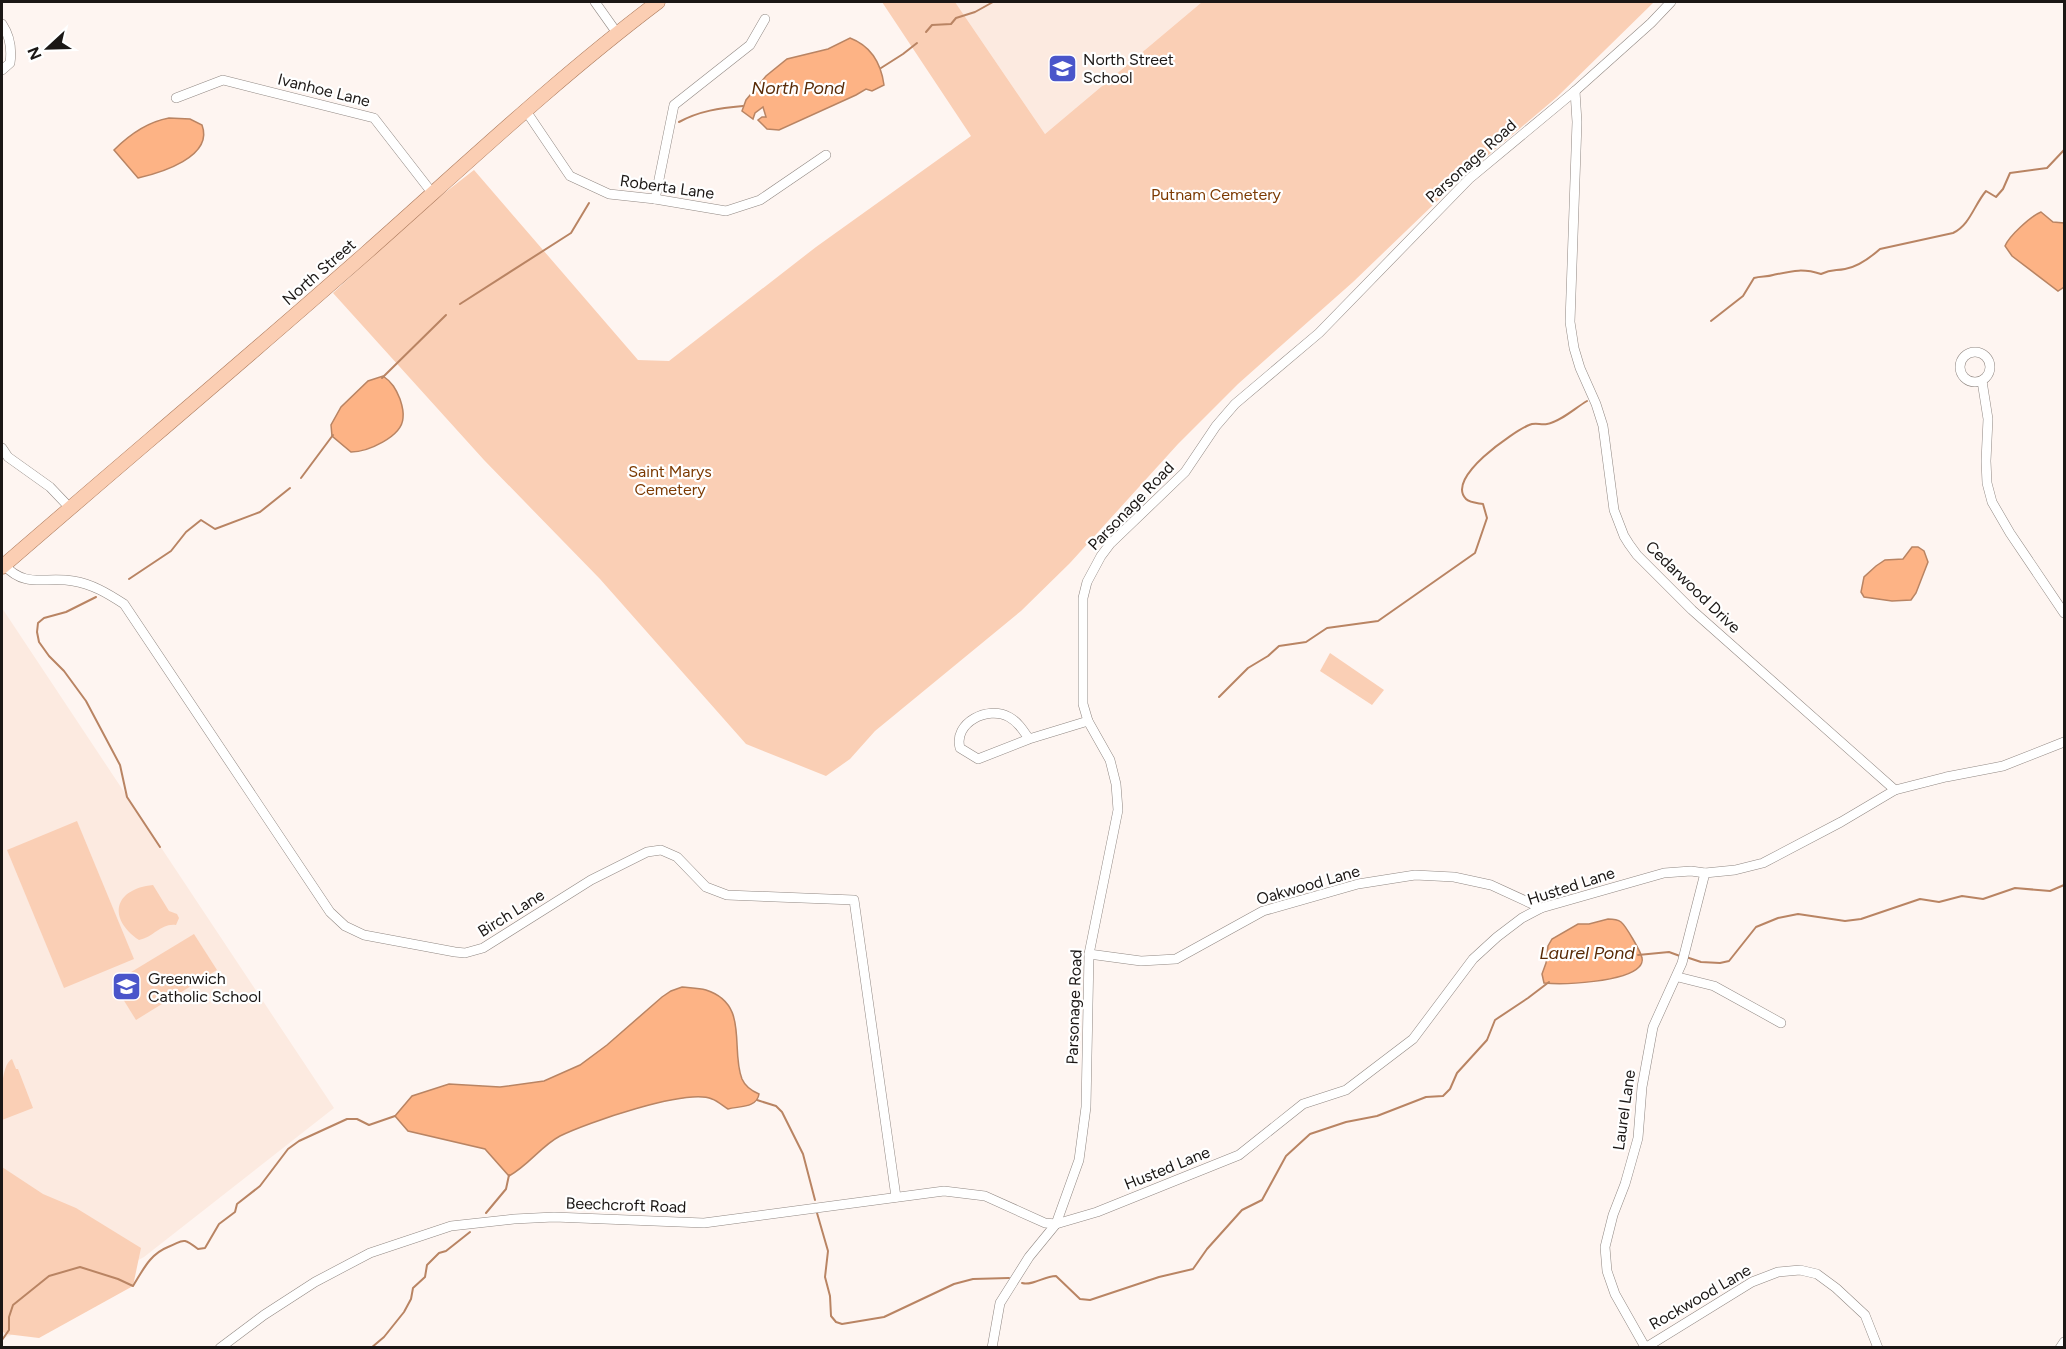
<svg xmlns="http://www.w3.org/2000/svg" width="2066" height="1349" viewBox="0 0 2066 1349" font-family="Figtree,sans-serif">
<style>
.built{fill:#fceae0}
.green{fill:#facfb5}
.water{fill:#fdb385;stroke:#b98463;stroke-width:1.5}
.lines{fill:none;stroke-linecap:round;stroke-linejoin:round}
.stream{stroke:#b98463;stroke-width:2}
.minor-casing{stroke:#918883;stroke-width:10}
.primary-casing{stroke:#ab795b;stroke-width:15}
.minor{stroke:#fff;stroke-width:9}
.primary{stroke:#fbceb3;stroke-width:14}
.labels{text-anchor:middle;dominant-baseline:central;stroke-width:4.5;stroke-linejoin:round;paint-order:stroke}
.poi-label{font-size:16px;fill:#1b1715;stroke:#fff;text-anchor:start}
.street-label{font-size:16px;fill:#1b1715;stroke:#fff}
.park-label{font-size:16px;fill:#7c3a02;stroke:#fff}
.water-label{font-size:18px;font-style:italic;fill:#592b07;stroke:#fff}
</style>
<rect width="100%" height="100%" fill="#fef5f1"/>
<g class="built">
<path d="M955,2H1202L1045,134Z"/>
<path d="M2,608L334,1108L144,1257L127,1266L56,1316L2,1339Z"/>
</g>
<g class="green">
<path d="M882,2H955L1045,134L1202,2H1654L1557,97L1458,181L1353,282L1238,384L1178,444L1070,563L1021,611L875,731L850,759L826,776L746,744L600,579L484,460L333,293L420,212L474,170L638,360L669,361L816,247L971,136Z"/>
<path d="M1330,653L1384,690L1372,705L1320,671Z"/>
<path d="M77,821L134,959L64,988L7,850Z"/>
<path d="M153,885L169,911L177,914L179,918L176,925C161,923 154,937 139,940C107,918 114,889 153,885Z"/>
<path d="M194,934L217,970L136,1020L113,983Z"/>
<path d="M12,1059L16,1069H18L33,1108L2,1120C1,1105 0,1065 12,1059Z"/>
<path d="M2,1167L43,1194L76,1208L141,1248L133,1286L39,1338L6,1334L2,1331Z"/>
</g>
<g class="water">
<path d="M850,38C871,46 881,63 884,85L872,91L866,89L856,95L779,130L767,129L758,120L762,117H766L763,107L755,113L753,119L742,111L746,100L766,76L787,59L828,49Z"/>
<path d="M169,118L190,119L202,125C214,157 160,173 138,178L114,150C130,134 147,122 169,118Z"/>
<path d="M2041,212L2053,222L2064,223V287L2058,291L2012,256L2005,246C2009,236 2031,216 2041,212Z"/>
<path d="M383,376C392,382 396,389 400,399C402,405 404,411 403,418C402,437 367,452 351,452L332,436L331,425L341,407L368,381Z"/>
<path d="M1912,547H1918L1924,551L1928,562L1916,593L1911,600L1892,601L1864,597L1861,592L1864,577L1876,566L1885,560L1903,559Z"/>
<path d="M1608,919C1612,919 1617,919 1621,922C1626,926 1641,952 1642,958C1643,961 1641,965 1639,967C1625,982 1564,985 1544,983L1542,974L1546,963L1548,946L1552,939L1578,924H1589Z"/>
<path d="M682,987C690,988 698,988 706,990C750,1004 730,1049 742,1079C745,1086 752,1091 759,1094C757,1108 739,1106 728,1109C723,1106 718,1101 712,1099C687,1088 586,1123 560,1136C541,1146 529,1165 509,1176L485,1149L408,1131L395,1116L412,1096L449,1084L500,1087L544,1081L580,1065L607,1045L662,997L671,991Z"/>
</g>
<g class="lines">
<g class="stream">
<path d="M926,32L932,25L951,24L956,18L975,12L993,2"/>
<path d="M881,68L903,54L917,43"/>
<path d="M679,122C699,111 720,108 743,106"/>
<path d="M460,304L571,233L589,203"/>
<path d="M1711,321L1743,296L1754,278C1761,276 1767,277 1773,275C1792,271 1802,268 1821,274C1832,269 1835,271 1845,269C1857,267 1871,257 1880,249L1953,233C1970,225 1974,205 1986,191L1996,197L2003,189L2010,173L2047,168L2064,150"/>
<path d="M382,378L446,315"/>
<path d="M301,478L333,435"/>
<path d="M129,579L171,551L186,532L201,520L215,529L260,512L290,488"/>
<path d="M96,597L66,612L44,618L38,623L37,632L39,642L49,656L64,671L86,701L120,765L127,797L160,847"/>
<path d="M1219,697L1248,668L1268,656L1279,646L1306,642L1327,628L1378,621L1475,553L1487,518L1483,504C1478,503 1470,503 1466,499C1445,478 1513,432 1529,425C1535,422 1540,425 1547,424C1560,422 1575,408 1587,401"/>
<path d="M1638,955L1669,952L1680,956"/>
<path d="M1686,957L1701,962L1720,963L1729,961L1756,927L1778,918L1798,914L1845,921L1861,919L1920,899L1939,902L1962,896L1983,899L2015,888L2050,891L2064,885"/>
<path d="M757,1100L776,1106L782,1112L803,1154L815,1200"/>
<path d="M486,1213L506,1189L509,1175"/>
<path d="M817,1213L828,1251L825,1277L830,1296L831,1316L836,1322L842,1324L884,1317L954,1284L973,1279L1009,1278"/>
<path d="M1022,1283C1033,1286 1044,1276 1056,1276L1080,1299L1090,1300L1159,1277L1193,1269L1207,1249L1242,1210L1262,1200L1286,1156L1310,1134L1346,1122L1377,1116L1426,1097L1443,1096L1450,1089L1457,1073L1487,1040L1495,1020L1528,998L1549,982"/>
<path d="M2,1340L9,1330V1317L13,1305L49,1276L80,1267L118,1279L133,1286C143,1270 150,1254 168,1247C184,1241 181,1236 198,1249L205,1248L219,1224L235,1212L237,1204L260,1186L288,1149L299,1141L347,1119H357L369,1125L395,1116"/>
<path d="M371,1348L384,1337L404,1312L411,1299L413,1288L425,1277L427,1265L439,1253L446,1251L470,1232"/>
</g>
<defs>
<g id="minor">
<path d="M595,2L617,33"/>
<path d="M2,24C10,36 12,49 10,63L2,70"/>
<path d="M1575,91L1577,122L1570,322L1574,348L1580,368L1596,404L1603,426L1614,510L1624,536L1629,544L1637,555L1692,610L1895,790"/>
<path d="M176,98L223,80L374,118L433,194"/>
<path d="M526,111L570,176L609,194L655,199L726,211L760,200L826,155"/>
<path d="M655,199L674,105L750,45L765,19"/>
<circle cx="1975" cy="367" r="15"/>
<path d="M1982,381L1988,419L1986,461L1987,483L1992,502L2010,533L2064,613"/>
<path d="M2,448L8,457L50,487L70,508"/>
<path d="M4,565C26,589 45,576 73,581C92,584 107,593 124,604L330,912L345,926L364,935L455,952L465,953L483,948L591,880L647,852L661,850L677,857L706,887L727,895L854,900L896,1197"/>
<path d="M1029,739C1023,730 1018,722 1009,717C988,705 953,723 960,748L978,759L1029,739L1088,721"/>
<path d="M1089,954L1141,961L1176,959L1263,911L1358,884L1415,875L1454,877L1491,885L1541,908"/>
<path d="M1678,977L1714,986L1781,1023"/>
<path d="M1645,1347L1615,1294L1607,1271L1605,1247L1613,1215L1625,1184L1638,1138L1642,1087L1653,1027L1682,963L1705,873"/>
<path d="M220,1348L264,1315L315,1282L370,1253L451,1226L514,1219L554,1217L704,1223L944,1191L985,1196L1045,1223L1056,1224L1097,1212L1239,1155L1303,1104L1346,1090L1413,1039L1473,959L1497,937L1522,918L1541,908L1664,873L1691,871L1705,873L1735,870L1763,863L1841,822L1895,790L1946,777L2003,766L2064,742"/>
<path d="M992,1348L1000,1303L1029,1257L1056,1224L1079,1160L1086,1107L1089,954L1118,810L1116,784L1110,760L1088,721L1083,704V598L1087,582L1101,556L1110,544L1185,472L1216,426L1235,404L1319,333L1469,179L1575,91L1651,23L1671,2"/>
<path d="M1645,1348L1752,1282L1778,1272L1800,1270L1817,1274L1836,1288L1865,1315L1878,1348"/>
<path d="M2060,1348L2064,1342"/>
</g>
<path id="primary" d="M2,567C123,462 246,359 366,253C462,168 556,79 658,2"/>
</defs>
<use href="#minor" class="minor-casing"/>
<use href="#primary" class="primary-casing"/>
<use href="#minor" class="minor"/>
<use href="#primary" class="primary"/>
</g>
<defs>
<symbol id="school-square" viewBox="-11 -11 22 22"><rect x="-9" y="-9" width="18" height="18" rx="4" fill="#4a55ca" stroke="#fff"/><path d="M0-5L7-2L0 1L-7-2ZM-4 1L0 2.5L4 1V4Q0 6-4 4Z" fill="#fff"/></symbol>
</defs>
<g fill-rule="evenodd">
<use href="#school-square" x="1046" y="52" width="33" height="33"/>
<use href="#school-square" x="110" y="970" width="33" height="33"/>
</g>
<g class="labels">
<g class="poi-label">
<text x="1083" y="59">North Street<tspan x="1083" dy="18">School</tspan></text>
<text x="148" y="978">Greenwich<tspan x="148" dy="18">Catholic School</tspan></text>
</g>
<g class="street-label">
<text transform="translate(324 90) rotate(14)">Ivanhoe Lane</text>
<text transform="translate(1471 161) rotate(-42)">Parsonage Road</text>
<text transform="translate(667 187) rotate(8)">Roberta Lane</text>
<text transform="translate(319 272) rotate(-41)">North Street</text>
<text transform="translate(1131 506) rotate(-46)">Parsonage Road</text>
<text transform="translate(1693 587) rotate(44)">Cedarwood Drive</text>
<text transform="translate(1308 885) rotate(-16)">Oakwood Lane</text>
<text transform="translate(1571 886) rotate(-18)">Husted Lane</text>
<text transform="translate(511 913) rotate(-32)">Birch Lane</text>
<text transform="translate(1074 1007) rotate(-88)">Parsonage Road</text>
<text transform="translate(1624 1110) rotate(-82)">Laurel Lane</text>
<text transform="translate(1167 1168) rotate(-22)">Husted Lane</text>
<text transform="translate(626 1205) rotate(2)">Beechcroft Road</text>
<text transform="translate(1700 1297) rotate(-30)">Rockwood Lane</text>
</g>
<g class="park-label">
<text x="1216" y="194">Putnam Cemetery</text>
<text x="670" y="471">Saint Marys<tspan x="670" dy="18">Cemetery</tspan></text>
</g>
<g class="water-label">
<text x="798" y="88">North Pond</text>
<text x="1587" y="953">Laurel Pond</text>
</g>
</g>
<rect width="2066" height="1349" fill="none" stroke="#1b1715" stroke-width="6"/>
<g transform="translate(48 48) rotate(248)" stroke="#ffffff" stroke-width="4.5" paint-order="stroke">
<path d="M0-4.5L10 22L0 15L-10 22Z" fill="#1b1715"/>
<text y="-9" font-size="16" font-weight="bold" text-anchor="middle" fill="#1b1715">N</text>
</g>
</svg>
